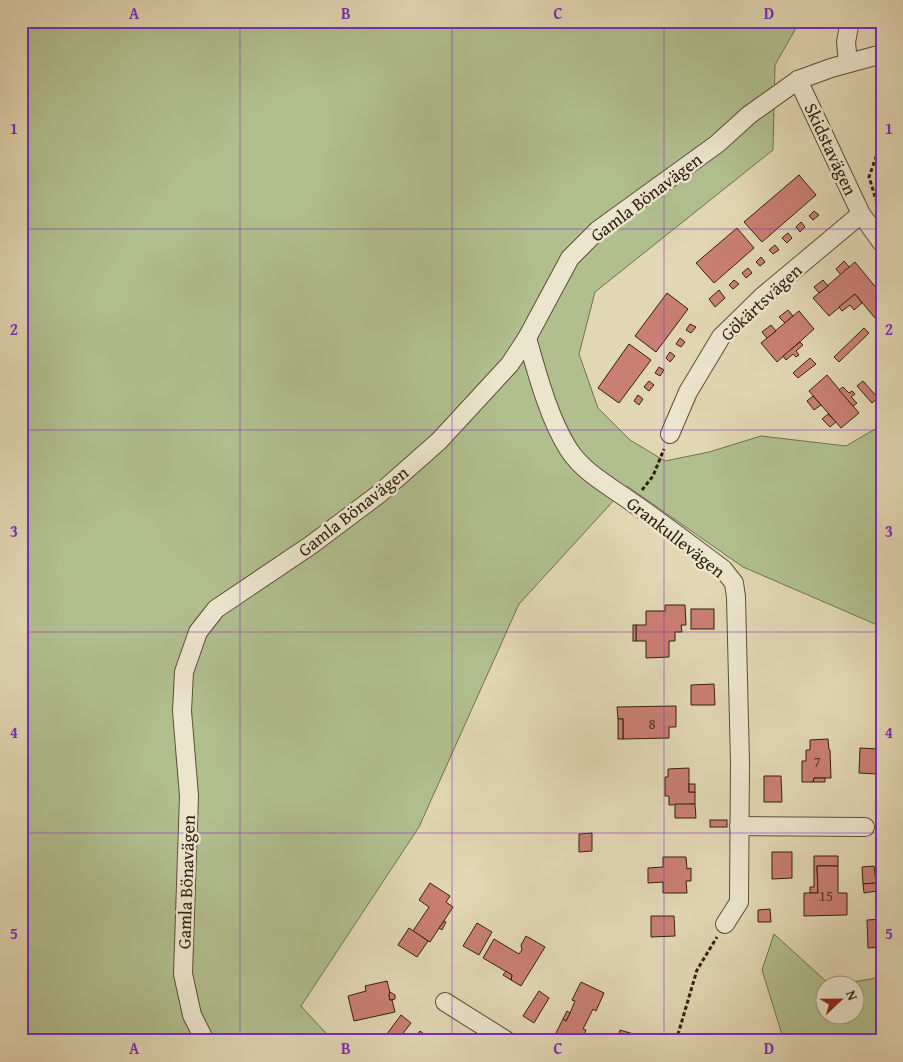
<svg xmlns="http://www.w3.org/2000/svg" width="903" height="1062" viewBox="0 0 903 1062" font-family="'Gentium Book Plus',serif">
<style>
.green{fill:#b1bf8f;stroke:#72704f}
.building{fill:#c97f74;stroke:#32200f}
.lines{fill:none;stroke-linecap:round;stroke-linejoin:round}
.street-casing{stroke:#5e4e38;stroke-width:20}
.path{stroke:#32200f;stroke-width:3;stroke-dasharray:4 2.5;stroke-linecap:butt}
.street{stroke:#ece5ce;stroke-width:18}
.grid{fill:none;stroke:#7b2cbf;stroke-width:1;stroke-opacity:0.55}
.labels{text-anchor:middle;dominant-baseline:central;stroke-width:5;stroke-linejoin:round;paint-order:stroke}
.number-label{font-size:15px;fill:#583828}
.street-label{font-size:18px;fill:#32200f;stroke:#ece5ce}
.neatline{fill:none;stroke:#7b2cbf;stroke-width:2}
.grid-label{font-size:16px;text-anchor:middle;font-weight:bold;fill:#7b2cbf}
</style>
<rect width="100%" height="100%" fill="#e2d7b4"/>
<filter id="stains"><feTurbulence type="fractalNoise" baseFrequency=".004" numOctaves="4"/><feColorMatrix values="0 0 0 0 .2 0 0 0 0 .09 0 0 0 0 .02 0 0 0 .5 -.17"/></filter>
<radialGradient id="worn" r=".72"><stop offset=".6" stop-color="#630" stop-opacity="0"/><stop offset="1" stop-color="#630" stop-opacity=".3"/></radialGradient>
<g class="green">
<path d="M21,21H800L775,65L773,150L595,292L579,354L598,408L630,440L665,461L709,452L761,436L846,446L882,425V627L743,567L627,486L519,604L419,827L301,1006L333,1041H21Z"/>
<path d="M774,934L829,984H826V1014H856V984H841L882,977V1041H784L762,970Z"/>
</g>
<g class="building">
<path d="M799,175L816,195L762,242L744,222Z"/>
<path d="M814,211L819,215L813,220L809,216Z"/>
<path d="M801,222L805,227L800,232L796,227Z"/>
<path d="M737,228L754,248L714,283L696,263Z"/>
<path d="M788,233L792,238L787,243L782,238Z"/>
<path d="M775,245L779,250L773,254L769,250Z"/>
<path d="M761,257L765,262L760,266L756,262Z"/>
<path d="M844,261L849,267L841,275L836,269Z"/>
<path d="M855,262L882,295V313L875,318L855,294L829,316L813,298Z"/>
<path d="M748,268L752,273L746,278L742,273Z"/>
<path d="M734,280L739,284L733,289L729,285Z"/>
<path d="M823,280L828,286L819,293L814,287Z"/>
<path d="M882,282V295L875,288Z"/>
<path d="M719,290L725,298L715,307L709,299Z"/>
<path d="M667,293L688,309L656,352L635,336Z"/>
<path d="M855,294L862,303L854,310L850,305L842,311L839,307Z"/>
<path d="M788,310L793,316L785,323L779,317Z"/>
<path d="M799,311L814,329L777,362L761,343Z"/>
<path d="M690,324L696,327L691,333L686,330Z"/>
<path d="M771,325L776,331L767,338L762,332Z"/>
<path d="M864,328L869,333L839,362L834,357Z"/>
<path d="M680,338L685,342L681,347L676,344Z"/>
<path d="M800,342L803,345L796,351L799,355L796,357L793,354L786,360L783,356Z"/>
<path d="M629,344L651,360L619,403L598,388Z"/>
<path d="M670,352L675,356L670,362L666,358Z"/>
<path d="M810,358L816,364L798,378L793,373Z"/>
<path d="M659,367L664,370L660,376L655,373Z"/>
<path d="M827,375L859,413L841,428L809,391Z"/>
<path d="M649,381L654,385L649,391L644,387Z"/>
<path d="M863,381L878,398L872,403L857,386Z"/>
<path d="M843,387L849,393L852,391L855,394L851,397L857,403L853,406L839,390Z"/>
<path d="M638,395L643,399L639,405L634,401Z"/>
<path d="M813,396L821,405L814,410L807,401Z"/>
<path d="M828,414L836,422L830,427L822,419Z"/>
<path d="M665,605H685L686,625H681L682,632H675V641H669V657L646,658V641H636V625H646V611H665Z"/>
<rect x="691" y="609" width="23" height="20"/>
<rect x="633" y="625" width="3" height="16"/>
<path d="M714,684L715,705H691V685Z"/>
<path d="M676,706V727H669V738L623,739V719H618L617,707Z"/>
<rect x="618" y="719" width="5" height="20"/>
<path d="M828,739L829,750H830L831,778H814L813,782H802V761H806V750H810V740Z"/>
<path d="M860,748L878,749L877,774L859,773Z"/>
<path d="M689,768V792H695V804L669,805V796H665V777H668V769Z"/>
<path d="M764,776H781L782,802H764Z"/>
<path d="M814,778H825V782H813Z"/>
<rect x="689" y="784" width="6" height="8"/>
<path d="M675,804H695L696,818H675Z"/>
<rect x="710" y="820" width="17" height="7"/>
<path d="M592,833V851L579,852V834Z"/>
<path d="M772,852H792V878L772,879Z"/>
<path d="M814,856H838V866H817L818,893H810V887H814Z"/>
<path d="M663,857H686L687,869L691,868V881H686L687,893H663V882L648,883V868L663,867Z"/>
<path d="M817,866H838V893H847V915L804,916V893H818Z"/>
<path d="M874,866L876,883L863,884L862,867Z"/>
<path d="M430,883L450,896L446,902L453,907L430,942L413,931L429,907L419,900Z"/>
<path d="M876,883L877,891L864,893L863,884Z"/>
<path d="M770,909L771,922H758V910Z"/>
<path d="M651,916H674L675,936L651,937Z"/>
<path d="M882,919V947L868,948L867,920Z"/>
<path d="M444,921L446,922L442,930L439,928Z"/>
<path d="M477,923L492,932L479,955L463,946Z"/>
<path d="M409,928L428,941L417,957L398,945Z"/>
<path d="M526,936L545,947L521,986L511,980L512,975L483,958L494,939L519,954L522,950L521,945Z"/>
<path d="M506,971L512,975L511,980L503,975Z"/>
<path d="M387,981L390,993L389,995L390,1000H392L395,1012L354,1021L348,996L366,991L365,986Z"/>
<path d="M581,982L604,993L596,1011L593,1009L583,1029L586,1030L581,1041H562L554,1037L563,1019L566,1021L570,1013L575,1001L572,1000Z"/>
<path d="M539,991L549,998L534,1023L523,1016Z"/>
<path d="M390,992L395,995V999L390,1000L389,995Z"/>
<path d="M567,1011L570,1013L566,1021L563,1019Z"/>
<path d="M401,1015L411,1023L397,1041L387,1034Z"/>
<path d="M620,1030L630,1033L629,1040L618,1037Z"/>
<path d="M420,1031L433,1041H413Z"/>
<path d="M630,1033L645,1037V1041H617L618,1037L629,1040Z"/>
</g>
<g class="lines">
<defs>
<g id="street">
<path d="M848,63L846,42L850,21"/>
<path d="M798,80L861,214L882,243"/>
<path d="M527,338C537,373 549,419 569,450C585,474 610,486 633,503C664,524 693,547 723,569L734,583L736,597L740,763L739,902L725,924"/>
<path d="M670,434L688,392L721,337L763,296L861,214"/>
<path d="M739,826L865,827"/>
<path d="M445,1002L507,1041"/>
<path d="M205,1041L192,1015L183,974L189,796L182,711L184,672L198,632L216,609L311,545L379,494L439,441L510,364L527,338L570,258L598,230L717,144L749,115L798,80L831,68L882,54"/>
</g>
</defs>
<use href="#street" class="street-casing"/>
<g class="path">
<path d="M877,203L869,177L882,140"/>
<path d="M642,490L653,476L664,449"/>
<path d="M676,1041L697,970L717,937"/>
</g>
<use href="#street" class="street"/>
</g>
<path class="grid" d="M240,21V1041M452,21V1041M664,21V1041M21,229H882M21,430H882M21,632H882M21,833H882"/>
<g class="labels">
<g class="number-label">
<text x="652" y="723">8</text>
<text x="817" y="761">7</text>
<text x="826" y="895">15</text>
</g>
<g class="street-label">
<text transform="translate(831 149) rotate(65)">Skidstavägen</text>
<text transform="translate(646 197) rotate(-37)">Gamla Bönavägen</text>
<text transform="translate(761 302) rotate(-43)">Gökärtsvägen</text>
<text transform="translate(353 511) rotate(-38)">Gamla Bönavägen</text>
<text transform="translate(676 537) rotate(38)">Grankullevägen</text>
<text transform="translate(186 882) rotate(-88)">Gamla Bönavägen</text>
</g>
</g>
<rect width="903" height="1062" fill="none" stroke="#e2d7b4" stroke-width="55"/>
<g transform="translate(840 1000) rotate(68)"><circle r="24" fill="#ece5ce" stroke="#a29682"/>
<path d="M0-4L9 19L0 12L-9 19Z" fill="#8f2418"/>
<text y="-8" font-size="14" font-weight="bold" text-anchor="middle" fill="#32200f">N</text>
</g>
<rect x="28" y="28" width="848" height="1006" class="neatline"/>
<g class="grid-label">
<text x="134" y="19">A</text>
<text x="346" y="19">B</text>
<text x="558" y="19">C</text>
<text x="769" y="19">D</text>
<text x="14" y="134">1</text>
<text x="889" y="134">1</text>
<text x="14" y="335">2</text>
<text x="889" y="335">2</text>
<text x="14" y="537">3</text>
<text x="889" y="537">3</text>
<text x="14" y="738">4</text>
<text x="889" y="738">4</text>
<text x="14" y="939">5</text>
<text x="889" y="939">5</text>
<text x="134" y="1054">A</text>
<text x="346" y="1054">B</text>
<text x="558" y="1054">C</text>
<text x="769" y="1054">D</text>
</g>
<rect width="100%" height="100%" filter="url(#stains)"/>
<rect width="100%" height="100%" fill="url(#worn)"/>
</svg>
